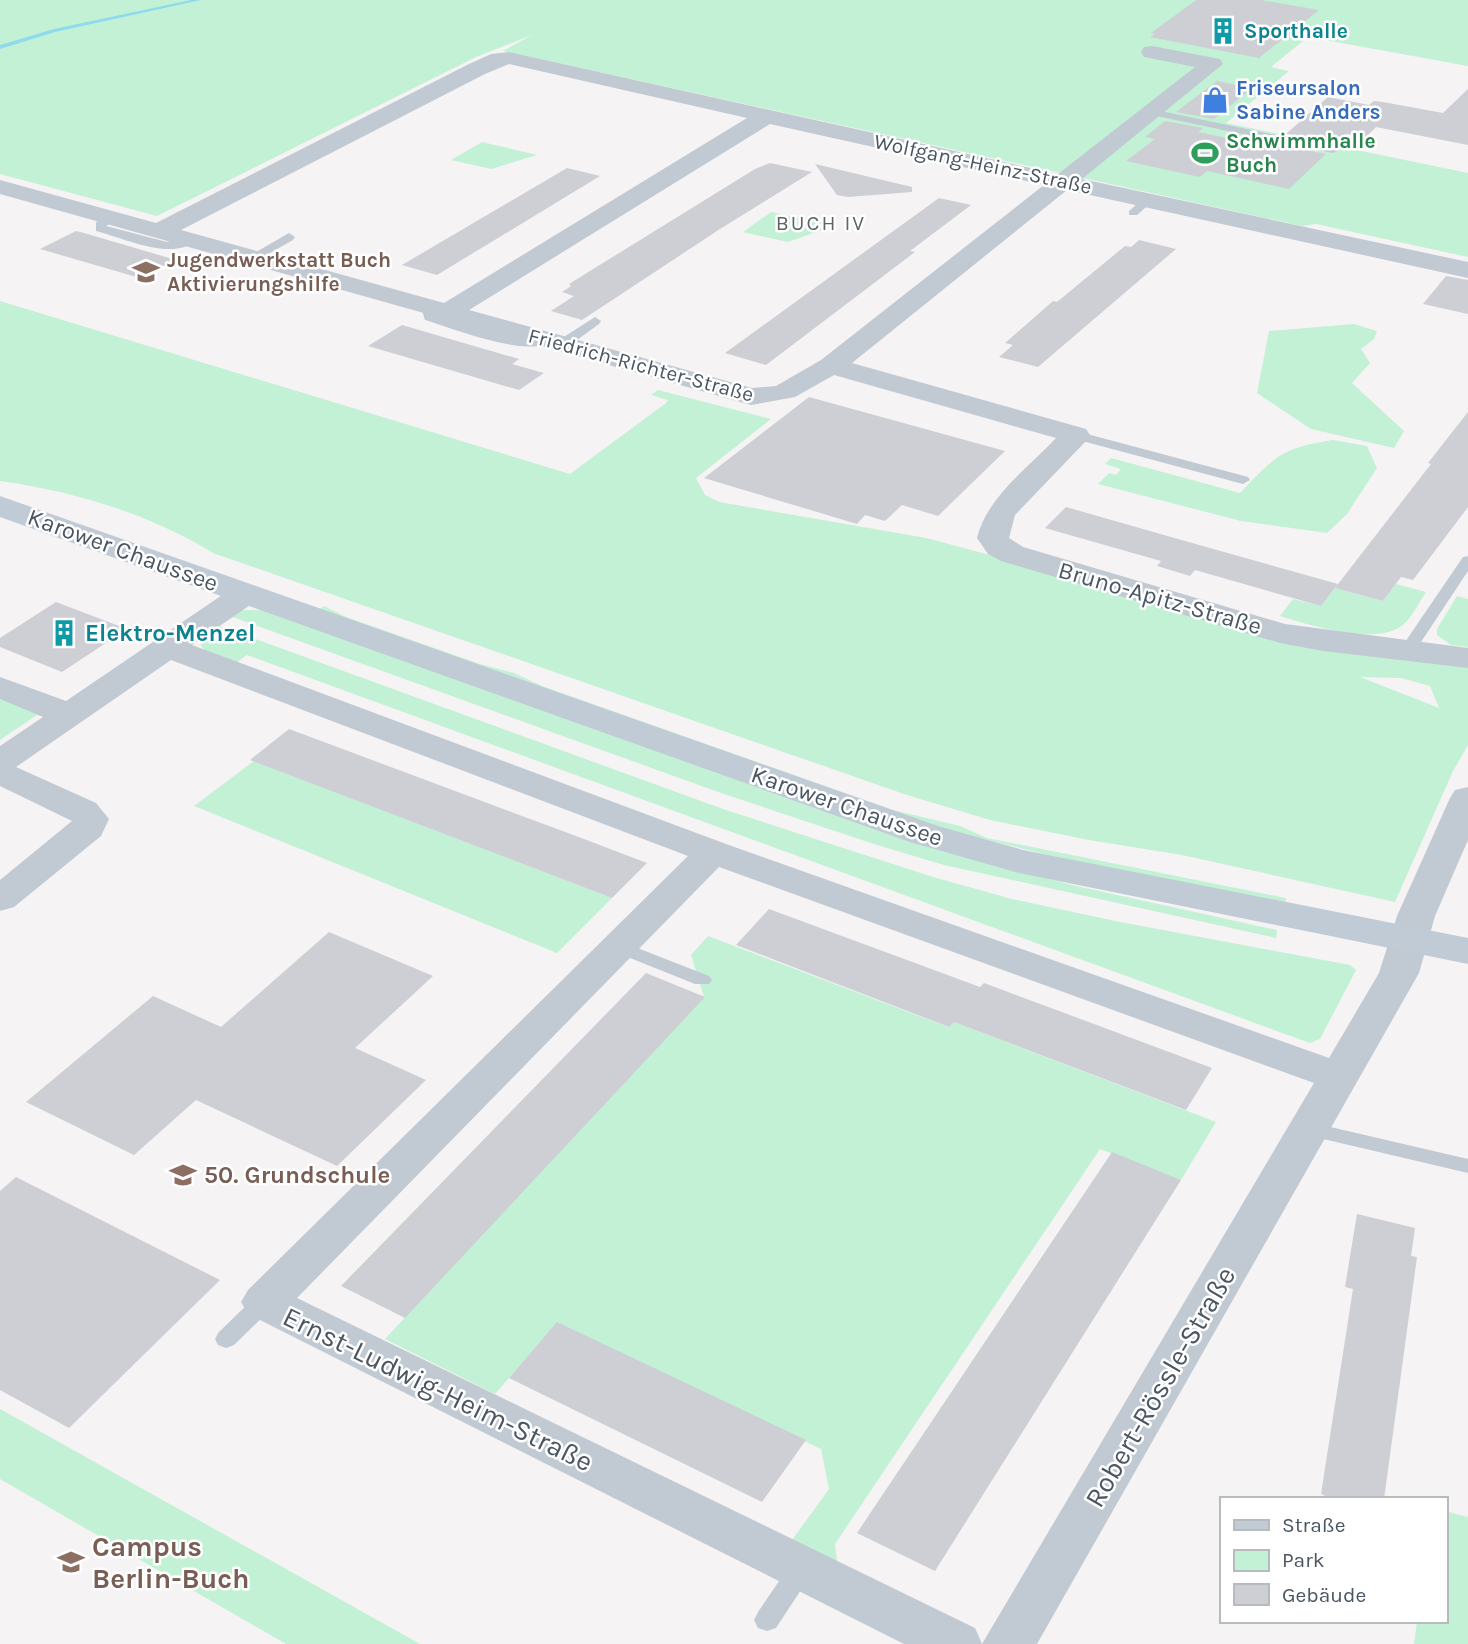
<svg xmlns="http://www.w3.org/2000/svg" width="1468" height="1644" viewBox="0 0 1468 1644" font-family="Karla,sans-serif">
<style>
.green{fill:#c3f1d5;fill-rule:evenodd}
.lines{fill:none;stroke-linecap:round;stroke-linejoin:round}
.stream{fill:#90daee;fill-rule:evenodd}
.building{fill:#cdcfd5}
.service{fill:#c1cad2;fill-rule:evenodd}
.minor{fill:#c1cad2;fill-rule:evenodd}
.secondary{fill:#c1cbd6;fill-rule:evenodd}
.labels{text-anchor:middle;dominant-baseline:central;stroke-width:5;stroke-linejoin:round;paint-order:stroke}
.far-culture-label{font-size:21px;font-weight:bold;fill:#0d838f;stroke:#fff;text-anchor:start}
.far-shop-label{font-size:21px;font-weight:bold;fill:#366cbe;stroke:#fff;text-anchor:start}
.far-leisure-label{font-size:21px;font-weight:bold;fill:#27864d;stroke:#fff;text-anchor:start}
.far-street-label{font-size:21px;fill:#4a5661;stroke:#fff}
.far-neighbourhood-label{font-size:21px;letter-spacing:2px;fill:#5f6368;stroke:#fff}
.far-education-label{font-size:21px;font-weight:bold;fill:#785e54;stroke:#fff;text-anchor:start}
.street-label{font-size:24px;fill:#4a5661;stroke:#fff}
.culture-label{font-size:24px;font-weight:bold;fill:#0d838f;stroke:#fff;text-anchor:start}
.education-label{font-size:24px;font-weight:bold;fill:#785e54;stroke:#fff;text-anchor:start}
.near-street-label{font-size:28px;fill:#4a5661;stroke:#fff}
.near-education-label{font-size:28px;font-weight:bold;fill:#785e54;stroke:#fff;text-anchor:start}
</style>
<rect width="100%" height="100%" fill="#f5f3f3"/>
<g class="green">
<path d="M0,0H1468V66L1308,37L1271,67L1289,71L1226,123L1468,173V257L1316,224L1302,226L503,51L532,35L476,57L157,216L0,174Z"/>
<path d="M482,142L537,155L491,169L451,160Z"/>
<path d="M771,212L833,226L788,242L743,232Z"/>
<path d="M0,301L570,474L666,403L668,400L651,395L658,390L771,419L696,478L705,495L719,502L926,538L1027,565L1468,667V745L1453,771L1395,902L1182,855L1089,840L990,820L907,795L213,553C150,514 73,491 0,481ZM1360,677L1401,678L1430,686L1439,708Z"/>
<path d="M1354,324L1377,331L1374,339L1361,349L1370,363L1352,383L1404,431L1394,448L1311,429L1257,393L1269,331Z"/>
<path d="M1333,440L1367,446L1377,468L1347,514L1327,533L1241,521L1098,484L1109,473L1116,475L1121,469L1105,464L1111,458L1240,493C1275,457 1280,448 1333,440Z"/>
<path d="M1396,584L1426,592C1419,602 1413,616 1404,624C1379,647 1309,625 1280,616L1293,599L1321,606L1335,588L1383,601Z"/>
<path d="M1457,596L1468,599V647L1451,645L1437,635V629Z"/>
<path d="M324,606L346,617L480,664L514,673L542,686L893,810L960,826L987,838L1286,898V902L1098,867L946,830L318,610Z"/>
<path d="M242,610H266L996,865L1072,885L1277,930L1276,938L944,865L874,844L721,793L227,615Z"/>
<path d="M214,624L723,809L933,877L1012,899L1115,921L1350,965L1356,970L1320,1039L1310,1043L247,655L236,663C211,653 184,651 214,624Z"/>
<path d="M0,697L40,713L0,740Z"/>
<path d="M254,761L612,898L557,953L194,806Z"/>
<path d="M708,936L948,1027L954,1022L1216,1122L1181,1180L1100,1149L835,1544L837,1562L792,1540L829,1489L821,1449L557,1323L495,1394L385,1339L704,997L691,955Z"/>
<path d="M0,1409L420,1644H286L0,1479Z"/>
<path d="M1445,1511L1468,1517V1644H1414L1417,1621H1445Z"/>
</g>
<g class="lines">
<path class="stream" d="M191,0H201L55,32L0,49V45L54,29Z"/>
</g>
<g class="building">
<path d="M1196,0H1261L1319,10L1259,58L1150,37L1155,34L1151,33Z"/>
<path d="M1217,81L1252,88L1214,119L1176,112Z"/>
<path d="M1468,89V145L1376,127L1365,138L1348,134L1336,146L1286,134L1328,97L1369,105L1374,101L1383,102L1443,113Z"/>
<path d="M1165,121L1203,128L1198,132L1271,147L1275,144L1326,154L1289,189L1207,171L1200,177L1126,161L1155,139L1145,137Z"/>
<path d="M770,163L812,172L720,229L582,320L551,311L574,296L562,292L571,286L569,284L755,169Z"/>
<path d="M815,164L912,187V192L848,197L837,195Z"/>
<path d="M567,168L600,176L437,275L402,265Z"/>
<path d="M939,198L971,205L910,251L915,252L766,365L725,353Z"/>
<path d="M76,231L84,233L176,260L140,278L40,249Z"/>
<path d="M1139,240L1176,249L1038,367L999,357L1013,345L1005,343L1053,301L1057,302L1125,246L1131,247Z"/>
<path d="M1446,276L1468,280V314L1423,304Z"/>
<path d="M402,325L519,359L512,364L544,373L519,390L368,346Z"/>
<path d="M809,397L1005,451L938,516L902,505L885,521L865,515L857,524L704,478Z"/>
<path d="M1468,412V507L1413,580L1401,577L1383,601L1335,588L1431,464L1428,463Z"/>
<path d="M1066,507L1178,539L1338,584L1321,606L1195,570L1190,576L1157,566L1161,561L1045,528Z"/>
<path d="M56,602L127,629L62,672L0,647V638Z"/>
<path d="M289,729L576,836L647,863L612,898L250,760Z"/>
<path d="M769,909L980,987L984,983L1212,1068L1186,1110L954,1022L949,1027L736,945Z"/>
<path d="M329,932L433,976L355,1048L426,1080L337,1166L196,1100L134,1155L26,1102L153,996L221,1027Z"/>
<path d="M646,973L705,997L405,1318L341,1286Z"/>
<path d="M1112,1152L1181,1180L935,1571L857,1533Z"/>
<path d="M16,1177L220,1280L69,1428L0,1390V1191Z"/>
<path d="M1357,1214L1415,1228L1411,1256L1417,1257L1384,1499H1323L1324,1495L1321,1494L1353,1289L1345,1287Z"/>
<path d="M557,1322L806,1440L762,1502L509,1378Z"/>
</g>
<g class="lines">
<g class="service">
<path d="M1151,109L1333,147L1339,150L1333,153L1147,114V110Z"/>
<path d="M1144,198L1154,200L1137,215H1129V211Z"/>
<path d="M112,214L118,218L106,226L167,242L191,236L197,240C172,262 124,238 96,231V222Z"/>
<path d="M289,233L295,237L293,240L256,261L246,258Z"/>
<path d="M427,303L433,307L435,315L518,339L545,337L551,341C529,359 452,328 425,320L421,307Z"/>
<path d="M595,317L601,321L599,324L566,348H556V342Z"/>
<path d="M1076,431L1248,477L1250,480L1243,484L1071,438L1069,435Z"/>
<path d="M1468,556V571L1415,651L1413,654H1401L1399,651L1463,557Z"/>
<path d="M617,940L709,976L712,980L709,984H695L610,950L608,946L610,942Z"/>
<path d="M1309,1122L1468,1159V1173L1302,1134L1299,1129L1302,1124Z"/>
<path d="M264,1294L272,1296L275,1302L272,1308L234,1345L226,1348L218,1345L215,1339L218,1333L256,1296Z"/>
<path d="M801,1559L810,1562L813,1569L810,1576L776,1628L767,1631L758,1628L754,1620L758,1612L792,1562Z"/>
</g>
<g class="minor">
<path d="M1152,46L1220,59L1223,64L1082,179L1468,262V278L1067,190L852,363L1086,429L1090,435L1086,441L1015,515L1009,538L1023,547L1285,624L1468,648V668L1323,651L1280,643L1001,561L988,554L977,538C987,497 1028,468 1056,438L834,375L795,397L751,405L0,194V180L156,223L469,64L491,54L509,52L1058,174L1195,67L1144,57L1141,52L1144,47ZM509,64L747,118L444,303L181,230L485,74ZM770,124L1044,185L821,360L776,386L752,388L469,310Z"/>
<path d="M245,584L256,587L261,594L256,601L192,645L726,844L1329,1058L1379,973L1397,916L1450,798L1455,790L1468,787V840L1435,916L1419,973L1037,1644H904L248,1314L241,1302L248,1290L688,856L171,660L16,767L96,803L109,819L101,836L14,907L0,911V880L72,821L0,786V746L43,717L0,699V677L66,701L234,587ZM719,867L1314,1083L982,1644L975,1628L297,1298Z"/>
</g>
<path class="secondary" d="M0,496L938,826L1023,850L1468,938V964L1019,873L910,842L0,517Z"/>
</g>
<defs>
<symbol id="building-bare" viewBox="-9 -9 18 18"><path d="M-4-6H4V6H1V3H-1V6H-4ZM-2.5-4.3h1.7v1.8h-1.7ZM.8-4.3h1.7v1.8H.8ZM-2.5-1h1.7V.8h-1.7ZM.8-1h1.7V.8H.8Z" fill="#0f9aa8" stroke="#fff" stroke-width="2.5" paint-order="stroke"/></symbol>
<symbol id="shop-bare" viewBox="-9 -9 18 18"><path d="M-5-2.5h2.3a2.7 3.5 0 0 1 5.4 0H5L5.5 6h-11ZM-1.5-2.5h3a1.5 2.3 0 0 0-3 0Z" fill="#3f7fe0" stroke="#fff" stroke-width="2.5" paint-order="stroke"/></symbol>
<symbol id="stadium-bare" viewBox="-9 -9 18 18"><path d="M0-5a6.5 5 0 1 0 0 10a6.5 5 0 1 0 0-10ZM-3.5-1.8h7v3.6h-7Z" fill="#2e9e5b" stroke="#fff" stroke-width="2.5" paint-order="stroke"/></symbol>
<symbol id="school-bare" viewBox="-9 -9 18 18"><path d="M0-5L7-2L0 1L-7-2ZM-4 1L0 2.5L4 1V4Q0 6-4 4Z" fill="#8d6e63" stroke="#fff" stroke-width="2.5" paint-order="stroke"/></symbol>
<symbol id="university-bare" viewBox="-9 -9 18 18"><path d="M0-5L7-2L0 1L-7-2ZM-4 1L0 2.5L4 1V4Q0 6-4 4Z" fill="#8d6e63" stroke="#fff" stroke-width="2.5" paint-order="stroke"/></symbol>
</defs>
<g fill-rule="evenodd">
<use href="#building-bare" x="1204" y="12" width="38" height="38"/>
<use href="#shop-bare" x="1196" y="81" width="38" height="38"/>
<use href="#stadium-bare" x="1186" y="134" width="38" height="38"/>
<use href="#school-bare" x="127" y="253" width="38" height="38"/>
<use href="#building-bare" x="45" y="614" width="38" height="38"/>
<use href="#school-bare" x="164" y="1156" width="38" height="38"/>
<use href="#university-bare" x="52" y="1543" width="38" height="38"/>
</g>
<g class="labels">
<g class="far-culture-label">
<text x="1244" y="31">Sporthalle</text>
</g>
<g class="far-shop-label">
<text x="1236" y="88">Friseursalon<tspan x="1236" dy="24">Sabine Anders</tspan></text>
</g>
<g class="far-leisure-label">
<text x="1226" y="141">Schwimmhalle<tspan x="1226" dy="24">Buch</tspan></text>
</g>
<g class="far-street-label">
<text transform="translate(983 164) rotate(12)">Wolfgang-Heinz-Straße</text>
<text transform="translate(641 365) rotate(15)">Friedrich-Richter-Straße</text>
</g>
<g class="far-neighbourhood-label">
<text x="821" y="223">BUCH IV</text>
</g>
<g class="far-education-label">
<text x="167" y="260">Jugendwerkstatt Buch<tspan x="167" dy="24">Aktivierungshilfe</tspan></text>
</g>
<g class="street-label">
<text transform="translate(123 550) rotate(20)">Karower Chaussee</text>
<text transform="translate(1160 598) rotate(16)">Bruno-Apitz-Straße</text>
<text transform="translate(847 806) rotate(19)">Karower Chaussee</text>
</g>
<g class="culture-label">
<text x="85" y="633">Elektro-Menzel</text>
</g>
<g class="education-label">
<text x="204" y="1175">50. Grundschule</text>
</g>
<g class="near-street-label">
<text transform="translate(1160 1387) rotate(-60)">Robert-Rössle-Straße</text>
<text transform="translate(438 1389) rotate(26)">Ernst-Ludwig-Heim-Straße</text>
</g>
<g class="near-education-label">
<text x="92" y="1546">Campus<tspan x="92" dy="32">Berlin-Buch</tspan></text>
</g>
</g>
<rect x="1220" y="1497" width="228" height="126" fill="#ffffff" stroke="#b7bbc0" stroke-width="2"/>
<rect x="1234" y="1520" width="35" height="10" fill="#c1cbd6" stroke="#b7bbc0" stroke-width="2"/>
<text x="1282" y="1532" font-size="21" fill="#4a5661">Straße</text>
<rect x="1234" y="1550" width="35" height="21" fill="#c3f1d5" stroke="#b7bbc0" stroke-width="2"/>
<text x="1282" y="1567" font-size="21" fill="#4a5661">Park</text>
<rect x="1234" y="1584" width="35" height="21" fill="#cdcfd5" stroke="#b7bbc0" stroke-width="2"/>
<text x="1282" y="1602" font-size="21" fill="#4a5661">Gebäude</text>
</svg>
